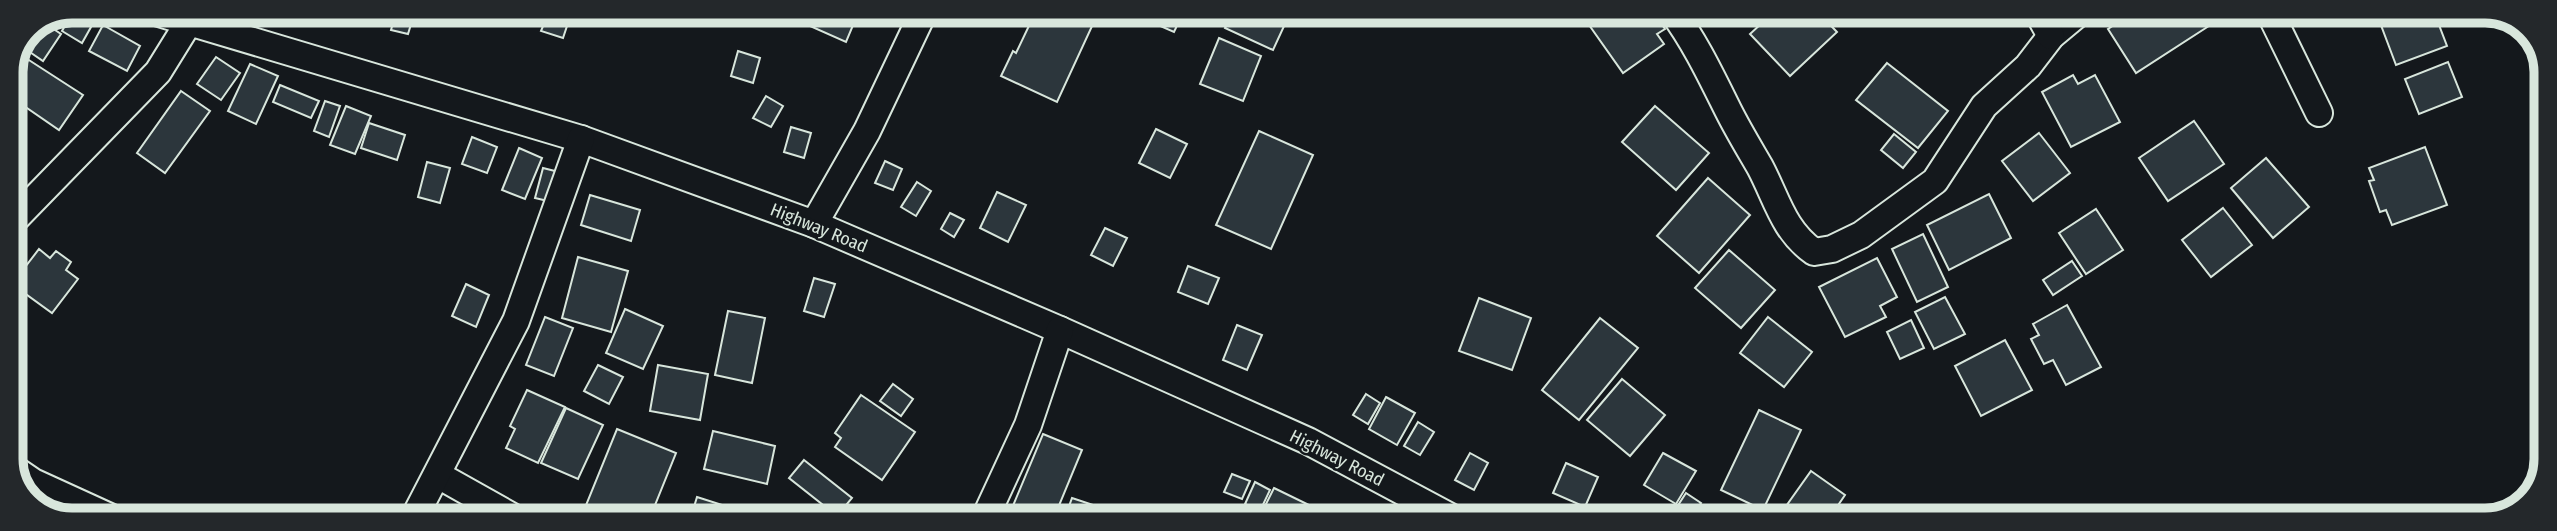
<svg xmlns="http://www.w3.org/2000/svg" width="2557" height="531" viewBox="0 0 2557 531" font-family="'Fira Sans Condensed',sans-serif">
<style>
.building{fill:#2c363c;stroke:#d8e6dc;stroke-width:2}
.lines{fill:none;stroke-linecap:round;stroke-linejoin:round}
.minor-casing{stroke:#d8e6dc;stroke-width:30}
.minor{stroke:#14181c;stroke-width:26}
.labels{text-anchor:middle;dominant-baseline:central;stroke-width:5;stroke-linejoin:round;paint-order:stroke}
.street-label{font-size:18px;fill:#d8e6dc;stroke:#14181c}
.rim{fill:none;stroke:#d8e6dc;stroke-width:9}
</style>
<rect width="100%" height="100%" fill="#14181c"/>
<g class="building">
<path d="M538,11H572L563,38L541,31L546,19L536,16Z"/>
<path d="M739,11H774L770,21Z"/>
<path d="M806,11H859L846,42L801,22Z"/>
<path d="M1036,11H1099L1057,102L1001,76L1013,51L1016,53Z"/>
<path d="M1126,11H1184L1174,32Z"/>
<path d="M1233,11H1291L1273,50L1225,28Z"/>
<path d="M1587,11H1652L1665,29L1657,34L1664,44L1623,73L1582,15Z"/>
<path d="M1759,11H1817L1837,32L1790,76L1750,34L1762,23L1755,16Z"/>
<path d="M2135,11H2208L2215,22L2136,73L2108,29Z"/>
<path d="M2376,12H2434L2447,46L2396,65Z"/>
<path d="M71,15L91,27L82,43L62,31Z"/>
<path d="M395,16L412,21L408,34L391,30Z"/>
<path d="M43,22L61,34L43,61L21,46L29,28Z"/>
<path d="M103,25L140,46L127,71L89,51Z"/>
<path d="M1219,38L1261,56L1243,101L1200,84Z"/>
<path d="M738,51L760,58L753,83L731,76Z"/>
<path d="M18,53L83,95L59,130L11,97V71Z"/>
<path d="M216,57L240,73L221,100L197,84Z"/>
<path d="M2448,62L2462,97L2419,114L2405,79Z"/>
<path d="M1887,63L1948,111L1918,148L1856,100Z"/>
<path d="M250,64L278,76L256,124L228,111Z"/>
<path d="M2073,75L2078,84L2095,75L2120,122L2071,147L2042,92Z"/>
<path d="M280,85L319,101L311,118L273,102Z"/>
<path d="M181,91L210,111L165,173L137,153Z"/>
<path d="M766,96L783,106L771,127L753,118Z"/>
<path d="M325,101L340,106L329,137L314,131Z"/>
<path d="M346,106L371,116L355,154L330,145Z"/>
<path d="M1655,106L1709,153L1676,190L1622,142Z"/>
<path d="M2194,121L2224,164L2168,201L2139,158Z"/>
<path d="M369,123L405,135L397,160L361,148Z"/>
<path d="M791,127L811,133L804,158L784,152Z"/>
<path d="M1156,129L1187,144L1170,178L1139,163Z"/>
<path d="M1259,131L1313,155L1271,249L1216,225Z"/>
<path d="M2039,133L2070,173L2033,201L2002,161Z"/>
<path d="M1894,134L1916,152L1903,168L1881,150Z"/>
<path d="M472,137L497,147L487,173L462,164Z"/>
<path d="M2425,147L2447,205L2392,225L2386,210L2380,212L2369,181L2374,180L2369,168Z"/>
<path d="M519,148L542,158L525,199L502,190Z"/>
<path d="M2266,158L2309,207L2273,238L2231,188Z"/>
<path d="M885,161L902,169L893,190L875,183Z"/>
<path d="M427,162L450,168L440,203L418,197Z"/>
<path d="M543,168L559,172L552,202L535,198Z"/>
<path d="M1708,178L1750,215L1699,273L1657,236Z"/>
<path d="M917,182L931,191L916,216L901,207Z"/>
<path d="M997,192L1026,205L1008,242L980,228Z"/>
<path d="M1989,194L2011,238L1949,270L1927,225Z"/>
<path d="M590,195L640,210L631,241L581,225Z"/>
<path d="M2223,208L2252,245L2211,277L2182,240Z"/>
<path d="M2096,209L2123,250L2086,274L2059,233Z"/>
<path d="M950,213L964,220L954,237L941,229Z"/>
<path d="M1105,228L1127,238L1113,266L1091,255Z"/>
<path d="M1923,234L1948,287L1917,302L1892,249Z"/>
<path d="M39,249L50,258L56,251L71,262L66,270L78,279L52,313L12,284Z"/>
<path d="M1729,250L1775,290L1741,328L1695,288Z"/>
<path d="M578,257L628,271L611,332L562,318Z"/>
<path d="M1877,258L1897,297L1880,306L1886,317L1845,337L1819,287Z"/>
<path d="M2072,261L2082,276L2053,295L2043,280Z"/>
<path d="M1188,266L1219,278L1208,304L1178,292Z"/>
<path d="M814,278L835,284L824,317L804,311Z"/>
<path d="M466,284L489,295L476,327L452,316Z"/>
<path d="M1945,297L1965,334L1934,349L1915,312Z"/>
<path d="M1479,298L1531,318L1512,370L1459,351Z"/>
<path d="M2067,305L2101,367L2066,385L2053,360L2044,364L2031,339L2039,335L2033,324Z"/>
<path d="M625,309L663,326L643,369L606,353Z"/>
<path d="M728,311L765,318L752,383L715,375Z"/>
<path d="M545,317L573,328L554,376L526,365Z"/>
<path d="M1768,317L1812,352L1784,387L1740,353Z"/>
<path d="M1600,318L1638,348L1579,420L1542,390Z"/>
<path d="M1911,320L1924,348L1900,359L1887,332Z"/>
<path d="M1237,325L1262,335L1247,370L1223,360Z"/>
<path d="M2005,340L2032,390L1981,416L1955,366Z"/>
<path d="M598,365L623,377L609,404L584,391Z"/>
<path d="M658,365L708,374L700,420L650,411Z"/>
<path d="M1622,379L1665,415L1630,456L1587,420Z"/>
<path d="M893,384L913,399L901,416L880,401Z"/>
<path d="M527,390L565,407L538,463L506,448L515,429L510,426Z"/>
<path d="M1366,394L1380,403L1368,424L1353,415Z"/>
<path d="M861,395L915,432L882,480L835,447L841,438L835,433Z"/>
<path d="M1386,397L1415,413L1397,445L1369,429Z"/>
<path d="M566,408L603,425L578,479L541,463Z"/>
<path d="M1759,410L1801,430L1763,510L1721,490Z"/>
<path d="M1418,422L1434,432L1420,455L1404,446Z"/>
<path d="M617,429L676,453L649,520H580Z"/>
<path d="M713,431L775,446L767,484L704,469Z"/>
<path d="M1043,434L1082,450L1053,520H1007Z"/>
<path d="M1470,453L1488,463L1474,490L1455,480Z"/>
<path d="M1663,453L1696,471L1676,504L1644,485Z"/>
<path d="M804,460L852,498L837,516L789,478Z"/>
<path d="M1566,463L1598,477L1585,507L1553,493Z"/>
<path d="M1811,471L1845,495L1828,520H1800L1784,509Z"/>
<path d="M1232,474L1250,481L1242,499L1224,492Z"/>
<path d="M1255,482L1270,490L1260,511L1245,504Z"/>
<path d="M1274,488L1311,506L1304,520H1258Z"/>
<path d="M1686,493L1701,503L1690,520H1678L1671,516Z"/>
<path d="M697,497L744,512L742,520H690Z"/>
<path d="M1072,498L1120,514L1118,520H1064Z"/>
</g>
<g class="lines">
<defs>
<g id="minor">
<path d="M152,11L581,139L814,224L1060,330L1308,441L1456,520"/>
<path d="M1672,11C1695,42 1711,76 1728,110C1738,130 1749,148 1760,167C1777,199 1783,230 1814,252L1832,249L1861,235L1935,181L1984,106L2028,66L2051,36L2081,11"/>
<path d="M2037,11L2051,36"/>
<path d="M2269,11L2319,113"/>
<path d="M11,223L158,72L189,22L193,11"/>
<path d="M814,224L867,131L924,11"/>
<path d="M11,467L33,482L114,519"/>
<path d="M438,475L518,520"/>
<path d="M413,520L516,321L581,139"/>
<path d="M984,520L1028,425L1060,330"/>
</g>
</defs>
<use href="#minor" class="minor-casing"/>
<use href="#minor" class="minor"/>
</g>
<g class="labels">
<g class="street-label">
<text transform="translate(819 228) rotate(22)">Highway Road</text>
<text transform="translate(1337 458) rotate(27)">Highway Road</text>
</g>
</g>
<path d="M0 0H2557V531H0ZM72 23H2485A49 49 0 0 1 2534 72V459A49 49 0 0 1 2485 508H72A49 49 0 0 1 23 459V72A49 49 0 0 1 72 23Z" fill="#24282b" fill-rule="evenodd"/>
<path class="rim" d="M72 23H2485A49 49 0 0 1 2534 72V459A49 49 0 0 1 2485 508H72A49 49 0 0 1 23 459V72A49 49 0 0 1 72 23Z"/>
</svg>
